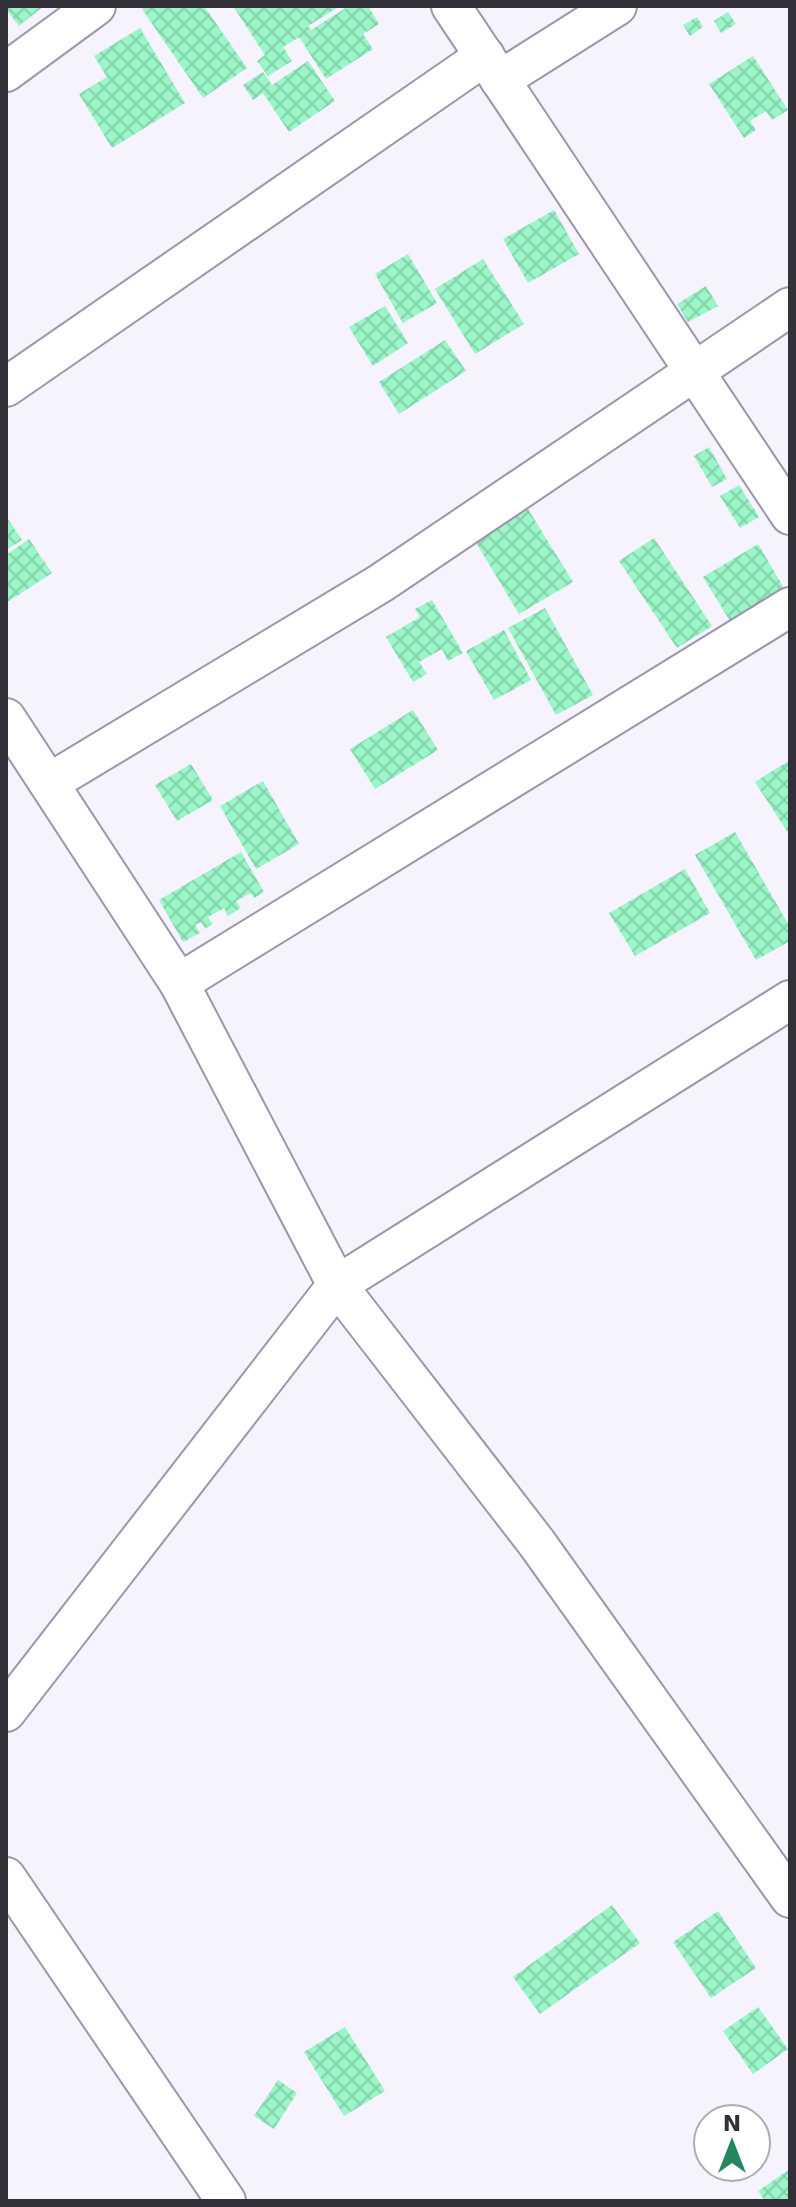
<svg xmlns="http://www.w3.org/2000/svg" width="796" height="2207" viewBox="0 0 796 2207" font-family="'DejaVu Sans',sans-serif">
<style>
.building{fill:url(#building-cross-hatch)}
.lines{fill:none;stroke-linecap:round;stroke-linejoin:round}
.street-casing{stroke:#9b95ae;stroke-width:42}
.street{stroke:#fff;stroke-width:38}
</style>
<defs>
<pattern id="building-cross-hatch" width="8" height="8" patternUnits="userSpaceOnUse" patternTransform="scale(2)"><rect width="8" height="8" fill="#9af5c7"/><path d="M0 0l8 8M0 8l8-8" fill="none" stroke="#85d2ac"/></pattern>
</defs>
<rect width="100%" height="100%" fill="#f6f3fe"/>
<g class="building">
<path d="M6,6H44L19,26L6,9Z"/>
<path d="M146,6H204L247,68L203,98L142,9Z"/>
<path d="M233,6H340L308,26L311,30L349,6H368L379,24L363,34L373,49L326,79L299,37L283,47L292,61L268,76L257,61L265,55Z"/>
<path d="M728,12L736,24L721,33L714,21Z"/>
<path d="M697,17L703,27L690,36L683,25Z"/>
<path d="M140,28L185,103L112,148L79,94L107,77L94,56Z"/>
<path d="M753,56L788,110L772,120L766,111L750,121L756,130L744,138L709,84Z"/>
<path d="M308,61L335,101L289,132L263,93L253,100L243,85L263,72L272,85Z"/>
<path d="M554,210L579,254L528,283L503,239Z"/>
<path d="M408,254L437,303L403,323L375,274Z"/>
<path d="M483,259L524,324L475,354L435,289Z"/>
<path d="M706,286L718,306L688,322L677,304Z"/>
<path d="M385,306L408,343L373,366L349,327Z"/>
<path d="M445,340L466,371L399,414L379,382Z"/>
<path d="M709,447L727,479L712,487L694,456Z"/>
<path d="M739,485L759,517L740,528L720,496Z"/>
<path d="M528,509L573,582L519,614L475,541Z"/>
<path d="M6,516L22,540L6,550Z"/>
<path d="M654,538L712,626L677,648L619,561Z"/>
<path d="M29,539L52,573L6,603V555Z"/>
<path d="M758,544L784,588L730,621L703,577Z"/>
<path d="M432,600L463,653L448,661L442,649L419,662L427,674L413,682L386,637L420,617L415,609Z"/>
<path d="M545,608L593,695L556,715L508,628Z"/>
<path d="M504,630L531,680L494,700L466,651Z"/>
<path d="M413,710L438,750L375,789L350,749Z"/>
<path d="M790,760V836L755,782Z"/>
<path d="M191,764L213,800L177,821L155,785Z"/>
<path d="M263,781L299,844L256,869L220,806Z"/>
<path d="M735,832L790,927V941L756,960L695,855Z"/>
<path d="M241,852L264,892L254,898L251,893L236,901L241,908L228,916L224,908L208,917L212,924L205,929L201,922L195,925L200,933L183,942L159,900Z"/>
<path d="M685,869L710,913L635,956L609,913Z"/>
<path d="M612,1905L640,1943L540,2014L513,1977Z"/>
<path d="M718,1911L756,1968L711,1998L673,1942Z"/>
<path d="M758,2007L788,2049L753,2074L723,2031Z"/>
<path d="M345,2027L385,2091L344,2116L304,2052Z"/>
<path d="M278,2080L297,2093L274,2129L254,2116Z"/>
<path d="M790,2169V2201H765L758,2191Z"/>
</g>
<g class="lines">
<defs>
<g id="street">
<path d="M451,6L790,515"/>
<path d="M6,72L96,6"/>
<path d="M500,80L617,6"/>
<path d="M6,387L485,56"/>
<path d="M6,718L179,983L337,1285L536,1542L790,1898"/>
<path d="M49,783L381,583L790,307"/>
<path d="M179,983L790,607"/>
<path d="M6,1712L337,1285L790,1000"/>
<path d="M6,1877L226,2201"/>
</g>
</defs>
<use href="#street" class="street-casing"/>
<use href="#street" class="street"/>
</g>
<rect width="796" height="2207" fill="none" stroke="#33303a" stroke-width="16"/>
<g transform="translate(732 2143)"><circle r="38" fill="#ffffff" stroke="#adacb0" stroke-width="2"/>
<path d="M0-6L14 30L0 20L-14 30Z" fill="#26865e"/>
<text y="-12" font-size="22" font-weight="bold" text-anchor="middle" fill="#33303a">N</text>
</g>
</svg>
